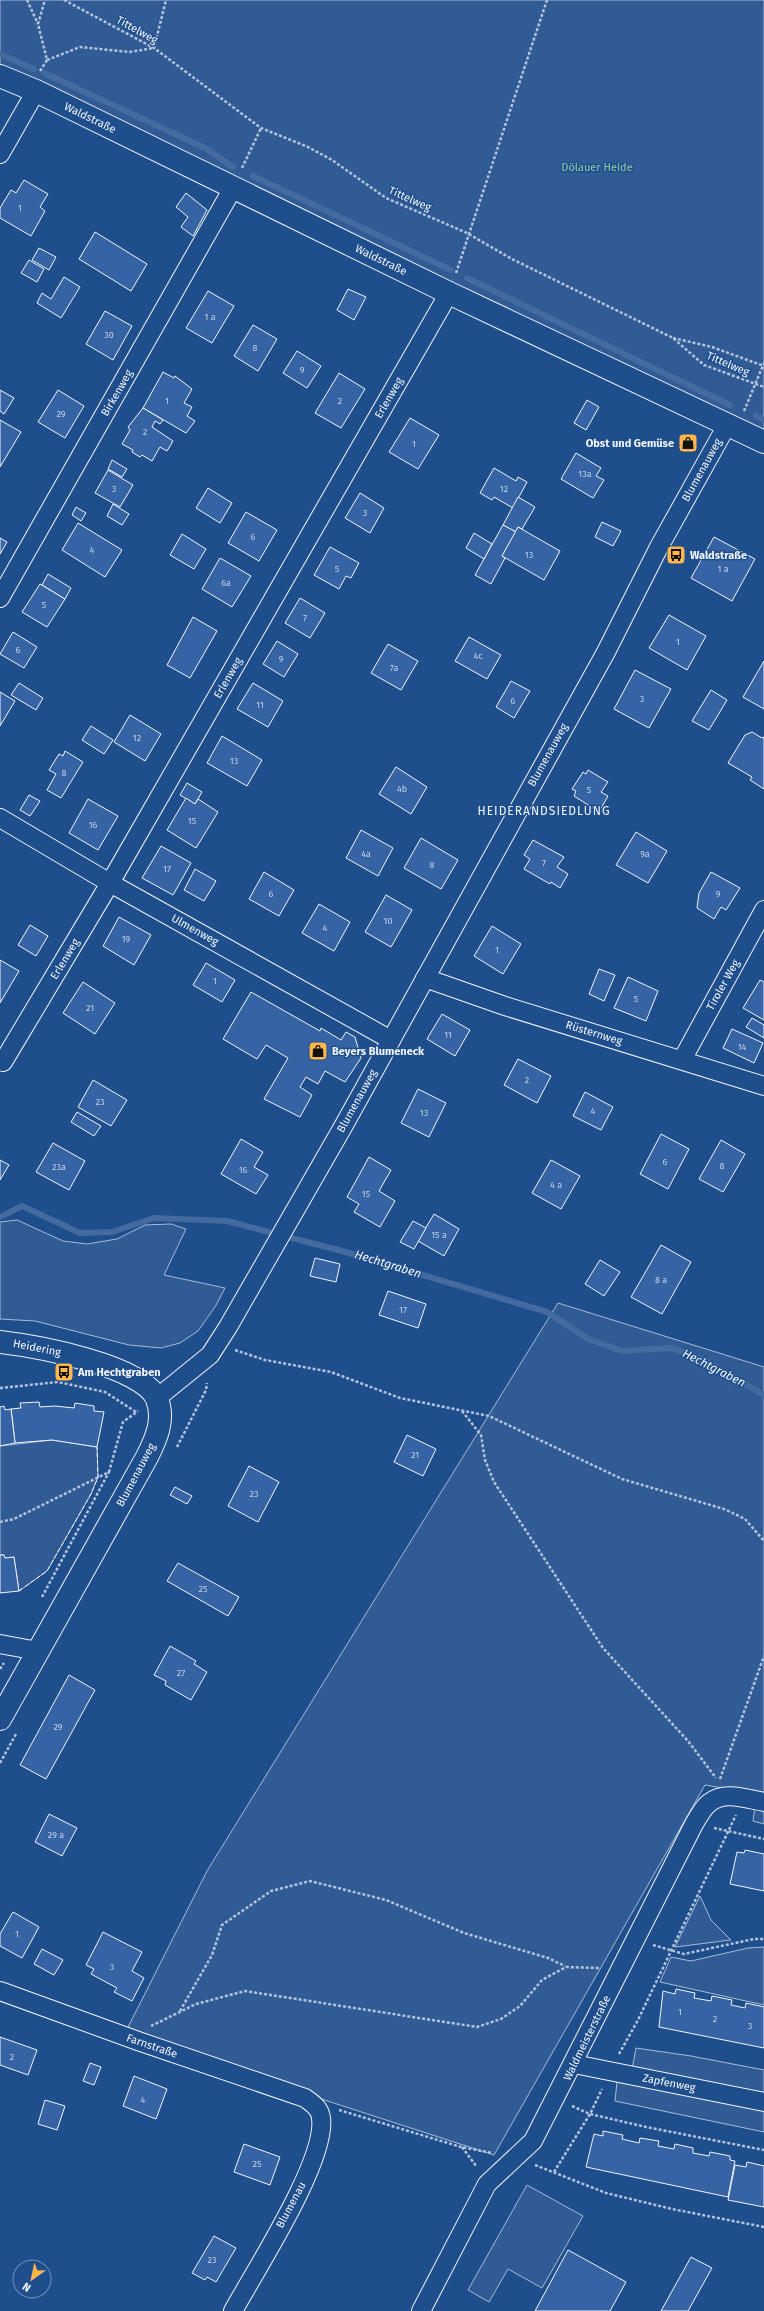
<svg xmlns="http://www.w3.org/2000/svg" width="764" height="2311" viewBox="0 0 764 2311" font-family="'Fira Sans',sans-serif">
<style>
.built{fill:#305b95;stroke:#a8bbd7}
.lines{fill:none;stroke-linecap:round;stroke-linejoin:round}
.stream{stroke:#446ba0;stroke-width:6}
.building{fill:#3563a3;stroke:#f2f6ff}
.street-casing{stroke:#f2f6ff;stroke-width:20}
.secondary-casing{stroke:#f2f6ff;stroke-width:24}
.path{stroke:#b3c4dc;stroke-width:2.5;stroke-dasharray:3 2;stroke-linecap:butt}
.street{stroke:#1f4e8c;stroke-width:18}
.secondary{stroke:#1f4e8c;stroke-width:22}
.fence{stroke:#f2f6ff;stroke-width:1;stroke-dasharray:5 2;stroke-linecap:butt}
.labels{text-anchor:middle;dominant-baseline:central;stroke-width:3;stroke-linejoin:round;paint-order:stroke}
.number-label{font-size:9px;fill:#c3d1e8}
.street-label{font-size:11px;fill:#f2f6ff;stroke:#1f4e8c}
.park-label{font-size:11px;fill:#97c8a6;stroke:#1f4e8c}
.poi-label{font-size:11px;font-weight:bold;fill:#f2f6ff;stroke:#1f4e8c;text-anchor:start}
.neighbourhood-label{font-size:12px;letter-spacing:1px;fill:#f2f6ff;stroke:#1f4e8c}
.water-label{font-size:12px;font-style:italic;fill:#f2f6ff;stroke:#1f4e8c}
</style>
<rect width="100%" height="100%" fill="#1f4e8c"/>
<g class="built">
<path d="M0,0H764V433L0,66Z"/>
<path d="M17,1220L63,1241L87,1244L117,1239L145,1225L171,1224L186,1229L164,1275L225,1288L215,1307L198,1331L180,1343L161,1348L129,1345L35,1321L0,1319V1222Z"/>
<path d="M558,1303L764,1367V1795L705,1785L494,2155L124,2035L207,1871Z"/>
<path d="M52,1440L97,1447L98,1477L91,1494L47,1571L19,1591L14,1557L5,1558L4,1555H0V1446Z"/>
<path d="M755,1805L764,1807V1824L753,1821Z"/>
<path d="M700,1896L711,1920L731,1940L675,1947Z"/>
<path d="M764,1947V2005L660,1982L671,1957L691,1961L748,1948Z"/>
<path d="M636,2048L691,2056L764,2070V2132L615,2101L618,2072L631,2075Z"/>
<path d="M527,2185L583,2216L542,2288L508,2269L489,2302L468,2290Z"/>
</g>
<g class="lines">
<g class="stream">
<path d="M0,54L34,69"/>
<path d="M44,73L205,148L233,167"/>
<path d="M253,176L451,270"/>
<path d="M467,278L730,405"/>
<path d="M756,416L764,420"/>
<path d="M0,1217L22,1206L80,1233L112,1232L154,1218L227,1221L342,1251L547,1312L588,1339L622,1351L672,1348L704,1360L764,1395"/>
</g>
</g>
<g class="building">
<path d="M24,180L48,194L40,207L45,211L31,236L0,218V208L11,190L16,193Z"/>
<path d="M186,193L207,210L193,236L181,227L188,217L176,207Z"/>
<path d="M95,232L147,264L131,291L79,259Z"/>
<path d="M39,248L56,257L49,270L32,260Z"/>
<path d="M29,260L44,269L37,282L21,273Z"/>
<path d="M64,277L80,287L61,318L37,303L42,293L51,299Z"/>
<path d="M348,289L366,297L354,320L337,310Z"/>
<path d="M208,291L234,306L212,343L186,328Z"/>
<path d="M105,311L132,326L113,360L86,344Z"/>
<path d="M253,325L277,339L258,371L234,356Z"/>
<path d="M297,351L321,366L307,388L283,373Z"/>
<path d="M163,372L174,378L175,376L192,389L184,403L192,407L187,416L195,421L186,433L143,408Z"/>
<path d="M339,373L365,389L341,428L315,413Z"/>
<path d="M0,390L14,398L4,414L0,411Z"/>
<path d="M58,390L84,406L65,438L38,422Z"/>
<path d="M587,400L599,407L586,430L574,423Z"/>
<path d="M143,408L163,420L160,424L155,421L152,427L173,441L167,451L160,447L152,461L142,455L140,457L132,452L133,450L122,444L130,430L128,427Z"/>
<path d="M410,418L439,435L418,469L389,452Z"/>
<path d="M0,420L21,432L0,467Z"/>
<path d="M576,453L601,468L596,476L604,480L593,498L561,479Z"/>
<path d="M112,460L127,469L122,477L108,469Z"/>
<path d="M494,468L516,481L518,477L527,482L513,508L494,497L492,500L480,493Z"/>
<path d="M108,470L133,485L120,507L95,493Z"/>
<path d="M208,488L232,503L220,523L196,508Z"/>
<path d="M360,493L384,508L370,533L345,518Z"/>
<path d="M518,497L535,507L522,529L518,527L516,532L503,525Z"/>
<path d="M113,504L129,514L122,525L107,516Z"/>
<path d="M76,507L86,513L81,521L72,515Z"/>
<path d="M246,512L277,530L259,561L228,543Z"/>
<path d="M602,522L621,531L613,546L595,537Z"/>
<path d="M78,523L122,550L105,577L62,550Z"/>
<path d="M503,525L516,532L502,556L505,558L491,584L475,575Z"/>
<path d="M518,527L560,551L544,580L502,556Z"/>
<path d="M474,533L492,544L484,559L466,548Z"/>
<path d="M182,534L206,549L194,569L170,555Z"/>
<path d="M714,537L755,559L732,601L691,578Z"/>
<path d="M0,538L7,542L0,554Z"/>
<path d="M330,547L359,563L351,578L346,576L339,589L314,575Z"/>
<path d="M220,558L251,576L232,607L202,589Z"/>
<path d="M48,574L71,588L65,599L42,585Z"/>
<path d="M40,584L65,599L47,627L22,612Z"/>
<path d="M300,598L325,613L310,638L285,623Z"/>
<path d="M669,615L706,636L687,670L649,648Z"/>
<path d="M193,617L217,631L190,678L167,665Z"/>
<path d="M13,632L37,647L24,668L0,654Z"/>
<path d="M469,637L501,655L487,679L455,661Z"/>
<path d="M277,641L298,654L284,677L263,664Z"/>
<path d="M388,644L418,661L401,690L371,673Z"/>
<path d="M764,661V709L743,697Z"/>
<path d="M635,670L671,689L649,728L614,709Z"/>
<path d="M511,681L530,691L514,718L496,707Z"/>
<path d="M19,683L43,698L36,710L11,695Z"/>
<path d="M253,683L283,701L268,727L237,709Z"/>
<path d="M711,690L727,700L709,730L692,721Z"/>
<path d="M0,692L15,701L0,726Z"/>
<path d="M130,715L161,734L145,761L114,742Z"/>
<path d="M91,726L113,740L104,754L82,740Z"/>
<path d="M752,732L762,738L764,737V789L750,780L752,777L728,763L745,735Z"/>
<path d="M222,736L262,760L247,786L207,763Z"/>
<path d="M65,751L83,762L61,798L47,790L56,774L49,770L59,754L63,756Z"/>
<path d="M396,767L427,787L411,814L379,794Z"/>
<path d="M588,770L608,782L601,792L608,796L599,812L574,796L576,791L572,789L583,772L586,774Z"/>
<path d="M187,783L202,792L195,804L180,795Z"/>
<path d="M29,795L40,801L30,816L20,810Z"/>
<path d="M186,798L195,804L198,799L218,812L196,848L167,830Z"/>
<path d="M88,799L118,816L98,850L69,833Z"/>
<path d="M361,830L393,848L378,876L346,858Z"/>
<path d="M636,832L667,851L648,883L616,865Z"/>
<path d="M421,838L458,860L441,889L404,868Z"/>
<path d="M533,840L564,857L557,867L568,874L560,888L551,882L550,884L524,869L530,859L524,855Z"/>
<path d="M161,846L191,863L173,895L142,878Z"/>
<path d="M195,869L216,881L204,901L184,890Z"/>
<path d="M264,872L294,890L279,916L249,899Z"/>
<path d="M711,872L740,888L726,910L721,907L714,919L697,908L699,893Z"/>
<path d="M386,895L412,910L391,947L365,932Z"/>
<path d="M319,904L350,922L334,951L302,933Z"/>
<path d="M119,917L151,935L134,965L103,946Z"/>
<path d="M30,925L48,936L36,956L18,945Z"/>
<path d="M492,926L521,944L503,974L474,956Z"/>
<path d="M0,960L19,971L0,1003Z"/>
<path d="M206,963L235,980L222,1002L193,985Z"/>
<path d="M599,969L615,975L604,1001L589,994Z"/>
<path d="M628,977L658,991L646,1021L614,1008Z"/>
<path d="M760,980L764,982V1020L743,1008Z"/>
<path d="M83,982L115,1003L95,1034L63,1013Z"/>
<path d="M251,992L320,1031L321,1028L341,1040L346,1032L355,1037L361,1058L345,1082L325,1071L318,1084L306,1077L300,1087L312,1095L300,1117L264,1099L288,1058L266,1045L257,1059L223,1039Z"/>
<path d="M442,1014L470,1030L455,1056L427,1039Z"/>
<path d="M752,1018L764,1025V1038L746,1027Z"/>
<path d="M732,1029L763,1043L754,1063L723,1048Z"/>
<path d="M518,1059L551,1076L537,1103L504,1085Z"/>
<path d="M93,1080L127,1100L111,1126L78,1107Z"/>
<path d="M418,1089L446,1103L429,1137L401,1123Z"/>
<path d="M585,1092L613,1107L601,1130L573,1116Z"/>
<path d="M77,1112L101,1126L94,1136L71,1122Z"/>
<path d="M661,1134L689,1149L668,1189L640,1174Z"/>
<path d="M241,1139L263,1152L254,1167L268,1175L256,1194L221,1174Z"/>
<path d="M721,1140L745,1154L723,1192L699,1179Z"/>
<path d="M53,1143L85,1161L69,1190L36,1172Z"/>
<path d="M369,1157L391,1170L379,1191L395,1201L380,1227L354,1212L359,1204L347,1197Z"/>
<path d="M0,1160L9,1165L0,1180Z"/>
<path d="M551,1160L580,1176L561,1209L532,1193Z"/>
<path d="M434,1214L459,1229L444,1256L418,1241Z"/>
<path d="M413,1221L426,1228L414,1249L400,1242Z"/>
<path d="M661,1245L691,1262L662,1314L631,1297Z"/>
<path d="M315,1258L340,1264L336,1282L310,1276Z"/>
<path d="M600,1260L620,1272L604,1296L585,1284Z"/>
<path d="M388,1291L426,1304L418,1328L379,1315Z"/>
<path d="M39,1402L40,1407L55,1406L74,1408L75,1403L94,1406V1411L104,1412L97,1447L52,1440L15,1443L11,1409L21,1408L20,1403Z"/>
<path d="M4,1406L5,1410L11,1409L15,1443L0,1446V1407Z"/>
<path d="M407,1435L436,1449L423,1476L394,1462Z"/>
<path d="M249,1466L279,1482L258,1522L228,1506Z"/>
<path d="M175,1487L192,1496L187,1504L170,1495Z"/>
<path d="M0,1555H4L5,1558L14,1557L19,1591L0,1593Z"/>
<path d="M178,1563L239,1597L228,1616L167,1581Z"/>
<path d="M170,1646L196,1661L194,1664L207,1672L191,1700L165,1685L166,1681L154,1675Z"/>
<path d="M69,1675L95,1690L46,1779L20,1765Z"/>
<path d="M49,1814L77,1828L62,1856L35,1842Z"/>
<path d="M745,1850L764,1854V1891L730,1884L737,1852L744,1853Z"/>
<path d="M13,1912L39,1927L22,1958L0,1946V1934Z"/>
<path d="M103,1932L142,1952L132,1971L144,1978L132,2001L114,1992L117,1988L91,1974L94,1969L86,1965Z"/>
<path d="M42,1949L63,1960L54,1975L34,1964Z"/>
<path d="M676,1989L695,1993L694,1998L711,2001L712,1996L732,2000L731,2005L745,2008L746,2003L764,2007V2048L659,2027L663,1991L675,1994Z"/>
<path d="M0,2037L37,2050L28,2075L0,2065Z"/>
<path d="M90,2063L101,2067L94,2085L83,2081Z"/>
<path d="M134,2076L167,2089L156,2119L123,2106Z"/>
<path d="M45,2100L65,2106L57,2130L38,2124Z"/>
<path d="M603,2131L623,2135L622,2139L639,2143L640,2138L659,2141L658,2146L674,2149L675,2144L693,2148V2153L709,2156L710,2152L730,2156V2160L735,2161L728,2197L586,2167L594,2134L603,2136Z"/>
<path d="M244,2144L280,2157L270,2185L234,2172Z"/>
<path d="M747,2162L764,2166V2207L728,2200L735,2165L746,2167Z"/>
<path d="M214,2236L236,2248L216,2282L207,2277L205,2280L192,2273Z"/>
<path d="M568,2250L626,2282L610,2311H535Z"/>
<path d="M691,2257L712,2268L688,2311H661Z"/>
</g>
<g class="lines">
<defs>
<g id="street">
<path d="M0,154L36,91"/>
<path d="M0,598L233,188"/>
<path d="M0,818L110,883L391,1040"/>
<path d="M425,978L505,1006L764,1086"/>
<path d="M682,1060L764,910"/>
<path d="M3,1062L110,883L449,293"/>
<path d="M157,1398L210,1355L228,1327L344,1125L606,652L659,547L727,425"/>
<path d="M0,1644L38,1651"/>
<path d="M0,1991L138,2041L305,2098C312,2103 320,2108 321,2118C327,2160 255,2271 233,2311"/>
<path d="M574,2064L764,2102"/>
<path d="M421,2311L487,2184L533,2141L694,1824C698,1817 703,1808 709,1803C724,1790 747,1799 764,1802"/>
</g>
<g id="secondary">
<path d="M0,76L36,91L449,293L764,442"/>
<path d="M0,1342C34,1346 143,1365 157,1399C165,1420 156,1439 147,1457L0,1719"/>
</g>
</defs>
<use href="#street" class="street-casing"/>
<use href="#secondary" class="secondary-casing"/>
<g class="path">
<path d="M27,0L38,24"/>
<path d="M64,0L154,48L261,128L308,147L332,160L386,198L467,233L512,259L673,338L704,365L764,387"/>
<path d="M47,60L80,47L129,52L154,48L166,0"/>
<path d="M40,71L47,60L38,24L45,0"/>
<path d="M242,168L261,128"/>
<path d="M456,273L547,0"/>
<path d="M673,338L712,347L764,366"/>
<path d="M744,411L764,363"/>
<path d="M235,1350L265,1360L331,1372L400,1398L489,1416L622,1479L724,1509L745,1519L764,1541"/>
<path d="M0,1388L58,1382L105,1392L136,1412"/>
<path d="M462,1411L481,1435L485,1460L494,1482L603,1648L688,1741L716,1778"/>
<path d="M177,1447L206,1390L207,1383"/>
<path d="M0,1522L14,1519L109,1472L123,1422L138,1411"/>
<path d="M42,1597L109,1472"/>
<path d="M0,1669L4,1663"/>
<path d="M0,1763L16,1734"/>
<path d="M720,1779L764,1656"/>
<path d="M714,1828L764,1839"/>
<path d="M653,1945L684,1954L754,1939H764"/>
<path d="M180,2011L212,1955L222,1925L271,1891L310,1881L386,1900L464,1933L548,1958L565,1966"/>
<path d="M151,2026L196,2004L245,1991L477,2027L501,2019L520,2006L542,1980L566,1967L599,1968"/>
<path d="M619,2054L638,2020L736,1815"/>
<path d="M572,2106L590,2114L646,2127L764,2150"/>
<path d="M339,2110L461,2147L492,2153"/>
<path d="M462,2147L477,2167"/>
<path d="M535,2165L606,2193L672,2209L764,2227"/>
<path d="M554,2172L590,2114L602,2089"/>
</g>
<use href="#street" class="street"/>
<use href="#secondary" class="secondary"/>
<path class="fence" d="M19,1591L47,1571L91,1494L98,1477L97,1447"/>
</g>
<defs>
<symbol id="shop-square" viewBox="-11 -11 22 22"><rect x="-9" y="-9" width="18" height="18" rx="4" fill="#ffb74d" stroke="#1f4e8c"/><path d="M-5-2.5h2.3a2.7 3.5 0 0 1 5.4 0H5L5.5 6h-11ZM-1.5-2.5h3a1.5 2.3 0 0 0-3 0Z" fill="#111"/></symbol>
<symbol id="bus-square" viewBox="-11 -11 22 22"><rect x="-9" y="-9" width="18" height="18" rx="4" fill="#ffb74d" stroke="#1f4e8c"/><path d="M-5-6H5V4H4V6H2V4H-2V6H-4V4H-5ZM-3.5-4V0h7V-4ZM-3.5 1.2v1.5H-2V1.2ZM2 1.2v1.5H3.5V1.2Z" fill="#111"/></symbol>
</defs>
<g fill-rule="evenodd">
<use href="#shop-square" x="677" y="432" width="22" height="22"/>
<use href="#bus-square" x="665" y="544" width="22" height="22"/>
<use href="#shop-square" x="307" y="1040" width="22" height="22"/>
<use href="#bus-square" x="53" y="1361" width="22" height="22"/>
</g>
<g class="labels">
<g class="number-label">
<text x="20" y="208">1</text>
<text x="210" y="317">1 a</text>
<text x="109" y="335">30</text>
<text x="255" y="348">8</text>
<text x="302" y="370">9</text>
<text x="167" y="401">1</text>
<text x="340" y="401">2</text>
<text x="61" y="414">29</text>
<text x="145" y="432">2</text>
<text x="414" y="444">1</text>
<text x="585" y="474">13a</text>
<text x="114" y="489">3</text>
<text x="504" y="489">12</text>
<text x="365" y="513">3</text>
<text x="253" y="537">6</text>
<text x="92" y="550">4</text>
<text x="529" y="555">13</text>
<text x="337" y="569">5</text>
<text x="723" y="569">1 a</text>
<text x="226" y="583">6a</text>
<text x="44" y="605">5</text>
<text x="305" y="618">7</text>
<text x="678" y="642">1</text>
<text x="18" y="650">6</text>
<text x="478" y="656">4c</text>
<text x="281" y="659">9</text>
<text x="394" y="668">7a</text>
<text x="642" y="699">3</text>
<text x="513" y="701">6</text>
<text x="260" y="705">11</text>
<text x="137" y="738">12</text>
<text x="234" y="761">13</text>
<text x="64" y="773">8</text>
<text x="402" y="789">4b</text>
<text x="589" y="790">5</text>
<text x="192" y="821">15</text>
<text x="93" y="825">16</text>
<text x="366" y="854">4a</text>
<text x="645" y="854">9a</text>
<text x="544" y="863">7</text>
<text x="432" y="865">8</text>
<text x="167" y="869">17</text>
<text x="271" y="894">6</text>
<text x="718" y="894">9</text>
<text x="388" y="921">10</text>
<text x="325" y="928">4</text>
<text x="126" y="939">19</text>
<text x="497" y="950">1</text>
<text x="215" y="981">1</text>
<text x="636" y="999">5</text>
<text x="90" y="1008">21</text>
<text x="448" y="1035">11</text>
<text x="742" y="1047">14</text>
<text x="527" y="1080">2</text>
<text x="100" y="1102">23</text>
<text x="593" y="1111">4</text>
<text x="424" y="1113">13</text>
<text x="665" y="1162">6</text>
<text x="722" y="1166">8</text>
<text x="59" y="1167">23a</text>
<text x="243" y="1170">16</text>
<text x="556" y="1185">4 a</text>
<text x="366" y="1194">15</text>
<text x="439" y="1235">15 a</text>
<text x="661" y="1280">8 a</text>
<text x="403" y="1310">17</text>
<text x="415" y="1455">21</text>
<text x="254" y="1494">23</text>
<text x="203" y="1589">25</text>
<text x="181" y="1673">27</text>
<text x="58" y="1727">29</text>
<text x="56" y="1835">29 a</text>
<text x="17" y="1934">1</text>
<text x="112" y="1967">3</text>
<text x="680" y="2012">1</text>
<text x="715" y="2019">2</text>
<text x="750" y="2026">3</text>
<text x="12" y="2057">2</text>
<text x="143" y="2100">4</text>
<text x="257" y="2164">25</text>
<text x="212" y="2260">23</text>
</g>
<g class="street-label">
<text transform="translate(137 30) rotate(29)">Tittelweg</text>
<text transform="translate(90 118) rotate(26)">Waldstraße</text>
<text transform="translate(410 199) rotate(24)">Tittelweg</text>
<text transform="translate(381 260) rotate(26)">Waldstraße</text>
<text transform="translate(728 364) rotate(23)">Tittelweg</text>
<text transform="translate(117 393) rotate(-60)">Birkenweg</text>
<text transform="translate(389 398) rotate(-60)">Erlenweg</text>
<text transform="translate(702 470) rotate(-61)">Blumenauweg</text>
<text transform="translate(228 678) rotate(-60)">Erlenweg</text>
<text transform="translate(548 755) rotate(-61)">Blumenauweg</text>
<text transform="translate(195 930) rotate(29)">Ulmenweg</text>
<text transform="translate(65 959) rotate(-59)">Erlenweg</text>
<text transform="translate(723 985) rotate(-61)">Tiroler Weg</text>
<text transform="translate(594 1033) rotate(17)">Rüsternweg</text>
<text transform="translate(357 1101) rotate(-61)">Blumenauweg</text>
<text transform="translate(37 1348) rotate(11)">Heidering</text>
<text transform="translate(136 1475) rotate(-62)">Blumenauweg</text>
<text transform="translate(587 2038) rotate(-64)">Waldmeisterstraße</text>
<text transform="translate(152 2046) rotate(19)">Farnstraße</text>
<text transform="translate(669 2083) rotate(11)">Zapfenweg</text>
<text transform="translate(291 2205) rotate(-62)">Blumenau</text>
</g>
<g class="park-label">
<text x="597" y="167">Dölauer Heide</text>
</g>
<g class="poi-label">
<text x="674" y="443" text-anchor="end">Obst und Gemüse</text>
<text x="690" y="555">Waldstraße</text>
<text x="332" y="1051">Beyers Blumeneck</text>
<text x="78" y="1372">Am Hechtgraben</text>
</g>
<g class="neighbourhood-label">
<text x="544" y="811">HEIDERANDSIEDLUNG</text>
</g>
<g class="water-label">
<text transform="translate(388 1264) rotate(17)">Hechtgraben</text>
<text transform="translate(714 1368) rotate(27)">Hechtgraben</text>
</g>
</g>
<g transform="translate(32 2279) rotate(213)"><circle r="19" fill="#1f4e8c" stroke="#7391ba"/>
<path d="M0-3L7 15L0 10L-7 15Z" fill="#ffb74d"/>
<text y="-6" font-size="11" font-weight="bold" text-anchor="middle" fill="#f2f6ff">N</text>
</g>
</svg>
